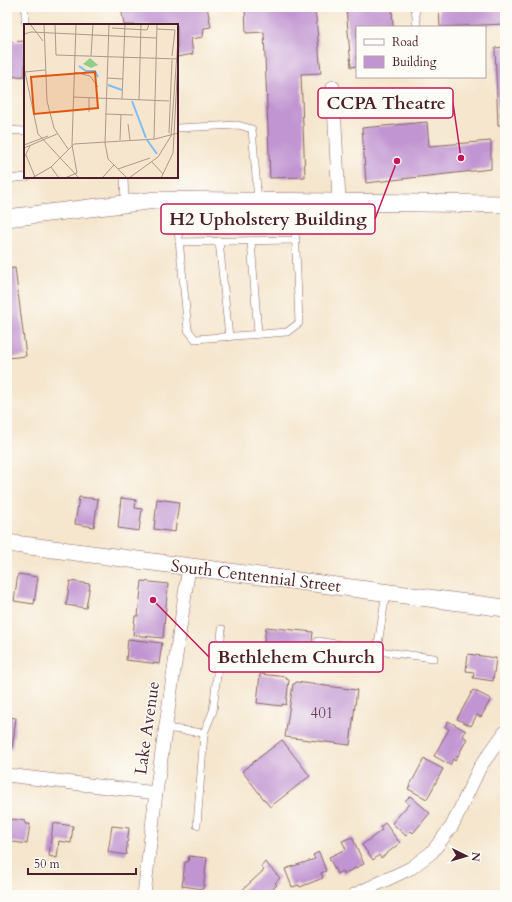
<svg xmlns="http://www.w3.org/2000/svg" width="512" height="902" viewBox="0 0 512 902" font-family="Cardo,serif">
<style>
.building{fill:#c195d2}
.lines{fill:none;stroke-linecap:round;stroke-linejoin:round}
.service-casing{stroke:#866564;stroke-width:8}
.minor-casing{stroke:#866564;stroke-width:14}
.tertiary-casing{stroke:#866564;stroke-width:18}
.service{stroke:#fff;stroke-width:7}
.minor{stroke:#fff;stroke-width:13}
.tertiary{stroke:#fff;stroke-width:17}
.labels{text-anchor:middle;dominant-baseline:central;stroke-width:3;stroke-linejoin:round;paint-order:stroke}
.number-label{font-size:15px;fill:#683c55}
.street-label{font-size:17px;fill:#4a1f2b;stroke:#fdfcf7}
.inset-river{fill:none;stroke:#80bef3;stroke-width:2}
.inset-road{fill:none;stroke:#b1968c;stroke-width:1}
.view{fill:#e0560e;fill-opacity:0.15;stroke:#e0560e;stroke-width:2}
.inset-edge{fill:none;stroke:#4a1f2b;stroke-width:2}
.leader{fill:none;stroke:#c2185b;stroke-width:1.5}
.callout-dot{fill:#c2185b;stroke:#fdfcf7;stroke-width:1.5}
.callout{fill:#fdfcf7;stroke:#c2185b;stroke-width:1.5}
.callout-label{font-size:18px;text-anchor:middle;font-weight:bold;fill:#4a1f2b}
</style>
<rect width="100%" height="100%" fill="#fdfcf7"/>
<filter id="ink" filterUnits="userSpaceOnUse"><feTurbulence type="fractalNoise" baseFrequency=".025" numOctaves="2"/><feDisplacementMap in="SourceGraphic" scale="8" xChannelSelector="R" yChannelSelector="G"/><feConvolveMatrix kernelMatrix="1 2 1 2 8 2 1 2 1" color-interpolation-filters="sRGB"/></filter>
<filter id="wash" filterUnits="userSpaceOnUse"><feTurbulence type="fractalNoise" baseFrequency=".012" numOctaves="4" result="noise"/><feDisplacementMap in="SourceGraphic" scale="16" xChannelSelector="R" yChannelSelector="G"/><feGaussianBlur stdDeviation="0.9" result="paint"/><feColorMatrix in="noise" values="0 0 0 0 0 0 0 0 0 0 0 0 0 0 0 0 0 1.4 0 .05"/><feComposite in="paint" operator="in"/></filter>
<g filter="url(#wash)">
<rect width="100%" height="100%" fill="#f5e6cd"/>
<g id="blocks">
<g class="building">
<path d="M121,7H207L211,27L204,28L203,37L191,39L193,54L177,57V25H124Z"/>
<path d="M245,7H315L321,73L301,74L305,177L270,178L264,32L246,33Z"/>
<path d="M346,7H392L393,27H357V66L351,67Z"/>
<path d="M439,7H505V24L440,27Z"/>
<path d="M25,41V76L7,77V42Z"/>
<path d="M505,47V125H498L495,48Z"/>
<path d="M427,122L429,146L491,141V169L366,183L362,128Z"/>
<path d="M15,268L26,356L7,358V269Z"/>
<path d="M79,497L98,499L94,527L75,524Z"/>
<path d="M121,498L136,500L135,508L142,509L139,531L118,528Z"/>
<path d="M157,499L179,502L175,532L154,529Z"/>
<path d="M18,574L38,577L34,604L14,601Z"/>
<path d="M70,581L90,584L86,608L66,605Z"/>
<path d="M142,581L168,584L163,638L133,635L135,616H138Z"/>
<path d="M266,627L313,632L309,670L261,665Z"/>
<path d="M128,639L162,643L159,664L126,660Z"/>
<path d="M468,654L496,658L493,681L473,678L474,672L466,671Z"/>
<path d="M260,674L287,677L286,679L289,680L286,705L282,704V706L257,703Z"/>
<path d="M296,682L357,690L350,745L285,737L293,684H295Z"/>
<path d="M473,690L491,699L481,717L477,715L471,726L457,719Z"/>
<path d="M7,717L16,718L12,749H7Z"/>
<path d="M448,721L466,731L463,736L467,739L455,761L453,759L450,765L434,756L449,729L445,727Z"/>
<path d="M282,740L310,776L270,807L242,771Z"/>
<path d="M424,759L443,769L427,799L408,789Z"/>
<path d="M410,796L430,813L413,833L411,831L406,836L392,823L409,804L405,801Z"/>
<path d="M11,819L25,821V824H30L27,844L7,841V820H11Z"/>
<path d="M53,823L73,826L71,843L59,841L57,858L49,856Z"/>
<path d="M385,823L400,843L381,858L379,855L373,860L362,845L382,830L380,827Z"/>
<path d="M112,826L129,828L126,855L108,852Z"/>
<path d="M352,837L364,864L343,874L342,871L337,874L329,857L346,849L342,841Z"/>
<path d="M319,852L326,871L321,873L323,878L300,887L299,885L292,887L285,869L315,859L313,855Z"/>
<path d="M189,856L207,858L203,889L182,886L185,862H188Z"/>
<path d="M265,862L280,878L275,883L277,885L265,895H241L239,893L264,870L261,867Z"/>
</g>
</g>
</g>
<g filter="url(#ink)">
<use href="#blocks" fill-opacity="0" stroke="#866564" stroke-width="1"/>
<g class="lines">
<defs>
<g id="service">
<path d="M25,7V21"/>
<path d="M415,7L417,27"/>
<path d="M177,128L238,125L252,129L258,201"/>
<path d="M7,130L25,131"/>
<path d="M124,177L125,204"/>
<path d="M7,179L27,177"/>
<path d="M175,200L188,330L195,339L287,332L299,323L294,202"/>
<path d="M219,241L229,337"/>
<path d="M251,241L258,334"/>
<path d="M179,242L296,240"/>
<path d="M318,641L377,651L386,593"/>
<path d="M377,651L434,658"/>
<path d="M165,728L204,733L213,711L222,629"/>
<path d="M197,825L204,733"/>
</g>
<g id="minor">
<path d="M333,87L339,201"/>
<path d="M7,775L156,793"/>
<path d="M144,895L156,793L189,567"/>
<path d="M354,895L411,868L432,852L452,826L480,767L505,732"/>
</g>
<g id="tertiary">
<path d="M7,218L156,200L505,204"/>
<path d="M7,543L505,608"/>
</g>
</defs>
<use href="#service" class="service-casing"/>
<use href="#minor" class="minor-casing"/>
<use href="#tertiary" class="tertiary-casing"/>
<use href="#service" class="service"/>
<use href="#minor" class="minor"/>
<use href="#tertiary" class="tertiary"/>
</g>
</g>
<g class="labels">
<g class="number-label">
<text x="322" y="713">401</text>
</g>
<g class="street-label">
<text transform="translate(256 576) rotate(7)">South Centennial Street</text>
<text transform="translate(147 728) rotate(-82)">Lake Avenue</text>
</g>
</g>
<g transform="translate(24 24)">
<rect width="154" height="154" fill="#f5e6cd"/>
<path d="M66,34L74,41L67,44L59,40Z" fill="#8ed088"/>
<path class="inset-river" d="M55,42L62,47H71L74,53M84,61L98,66M108,77L122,114M123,116L133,130"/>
<path class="inset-road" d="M6,0L19,17M20,0L23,77L30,104L44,125M31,0L32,31L154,35M85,0L81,119L84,135L103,154M88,4L123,6L125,0M133,5L151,6L148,32M0,10L7,8L132,14M67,32L69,0M0,43L14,110L55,154M1,48L21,46M50,48L66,52L74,63M83,54L99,55M49,73L145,77M98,75L101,0M115,76L117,0M65,88V74M81,90L109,91M104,100L106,116M145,109L148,36M130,115L133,0M96,116L97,91M0,121L24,112M0,124L33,110M2,131L11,153M0,134L6,122M128,138L139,150M27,143L35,154M94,145L126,134M8,154L27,143L50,120L131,115L154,109M41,154L53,149L48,121L52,0M78,154L90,141M105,154L134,133L147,112L154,16M137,154L149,129L154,36"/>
<path class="view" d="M71,48L74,84L10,90L7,53Z"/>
<rect width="154" height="154" class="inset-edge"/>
</g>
<path class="leader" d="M461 158L453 103M397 161L375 219M153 600L209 657"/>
<g class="callout-dot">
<circle cx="461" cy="158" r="4"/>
<circle cx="397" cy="161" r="4"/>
<circle cx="153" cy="600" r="4"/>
</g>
<g class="callout">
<rect x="318" y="88" width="135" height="30" rx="4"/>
<rect x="161" y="204" width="214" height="30" rx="4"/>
<rect x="209" y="642" width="174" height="30" rx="4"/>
</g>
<g class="callout-label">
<text x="386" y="109">CCPA Theatre</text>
<text x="268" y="225">H2 Upholstery Building</text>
<text x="296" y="663">Bethlehem Church</text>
</g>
<rect width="512" height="902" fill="none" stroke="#fdfcf7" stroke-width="24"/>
<rect x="356" y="26" width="130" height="52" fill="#fdfcf7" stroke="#b5a4a5"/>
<rect x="364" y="39" width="20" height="6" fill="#ffffff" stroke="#b5a4a5"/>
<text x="392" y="46" font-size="12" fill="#4a1f2b">Road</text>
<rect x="364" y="56" width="20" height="12" fill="#c195d2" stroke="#b5a4a5"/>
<text x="392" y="66" font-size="12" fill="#4a1f2b">Building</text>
<g transform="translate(466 856) rotate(95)" stroke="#fdfcf7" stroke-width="3" paint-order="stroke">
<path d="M0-3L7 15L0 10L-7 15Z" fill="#4a1f2b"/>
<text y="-6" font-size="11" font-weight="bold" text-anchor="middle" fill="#4a1f2b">N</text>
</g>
<path d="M28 868v6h108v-6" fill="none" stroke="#4a1f2b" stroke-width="2"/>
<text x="34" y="868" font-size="12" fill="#4a1f2b" stroke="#fdfcf7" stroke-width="3" paint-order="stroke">50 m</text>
</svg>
